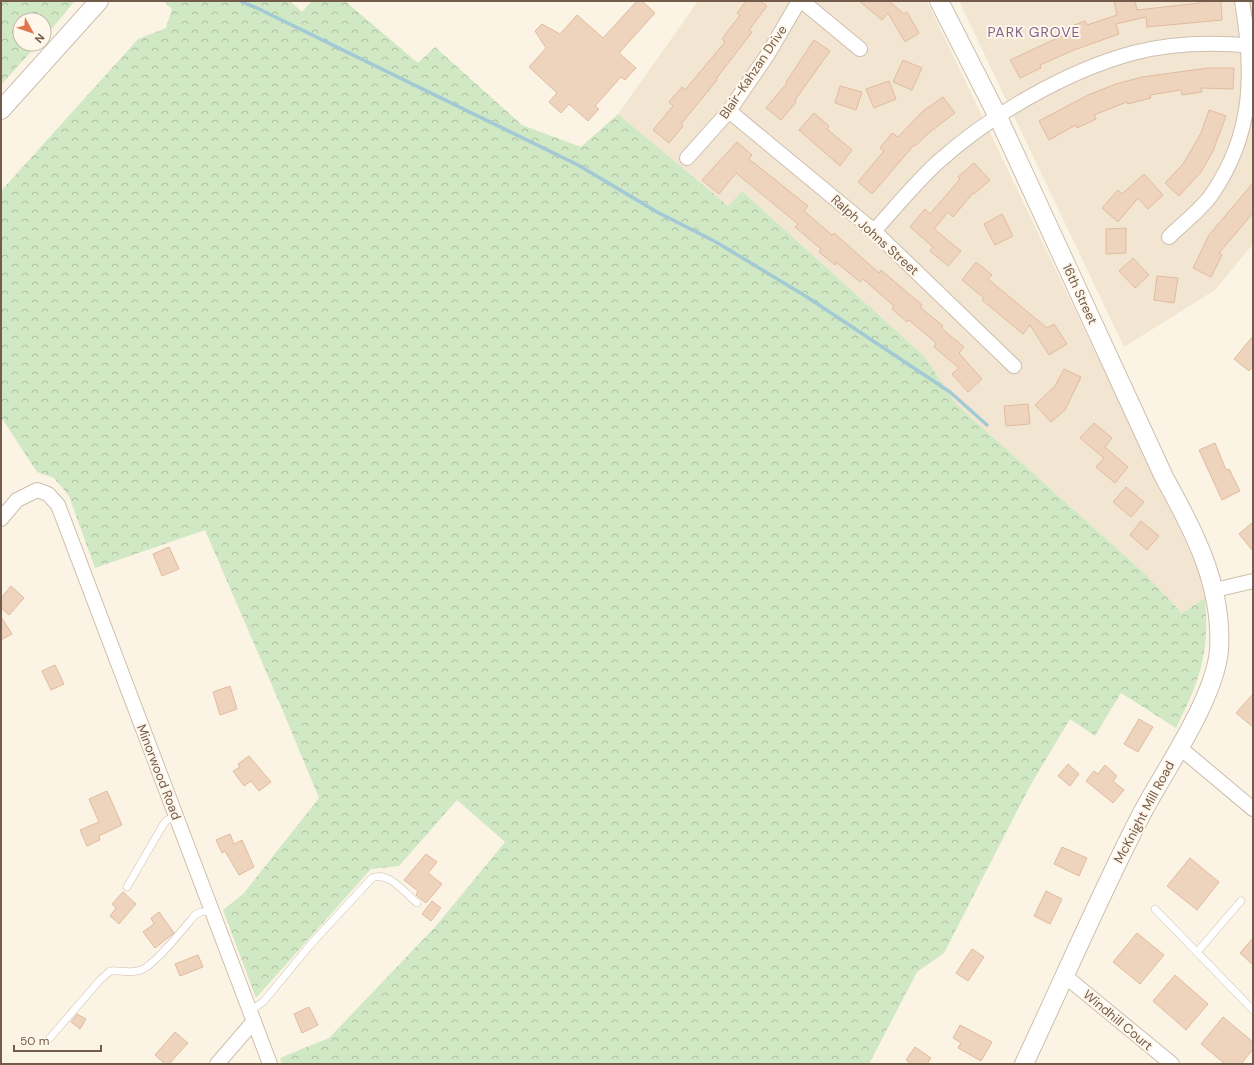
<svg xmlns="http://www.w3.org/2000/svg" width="1254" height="1065" viewBox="0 0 1254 1065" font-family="'DM Sans',sans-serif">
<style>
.residential{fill:#f2e6d3}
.forest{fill:url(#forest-crowns)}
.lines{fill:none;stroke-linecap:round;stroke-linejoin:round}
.stream{stroke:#a1cad5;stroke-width:3.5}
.building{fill:#efd4bd;stroke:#e1bb9e}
.service-casing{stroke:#cebeae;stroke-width:8}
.minor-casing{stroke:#cebeae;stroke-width:16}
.tertiary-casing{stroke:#cebeae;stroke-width:20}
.service{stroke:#fff;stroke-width:7}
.minor{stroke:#fff;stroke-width:14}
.tertiary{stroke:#fff;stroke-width:18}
.labels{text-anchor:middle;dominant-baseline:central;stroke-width:4;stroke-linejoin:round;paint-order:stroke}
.street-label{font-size:13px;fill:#735b4b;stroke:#fef7ea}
.neighbourhood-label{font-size:14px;letter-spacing:1px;fill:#82638f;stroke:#fef7ea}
</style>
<defs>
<pattern id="forest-crowns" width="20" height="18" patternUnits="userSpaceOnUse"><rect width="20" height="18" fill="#d1e8c4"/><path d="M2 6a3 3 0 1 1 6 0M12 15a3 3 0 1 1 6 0" fill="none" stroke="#aebfa1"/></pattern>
</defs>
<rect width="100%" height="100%" fill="#fbf4e4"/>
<g class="residential">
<path d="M698,1H927L1187,544L1200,575L1205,598L1182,613L1142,571L956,404L925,357L742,191L728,206L618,114Z"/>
<path d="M959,1H1253V244L1215,290L1124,347Z"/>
</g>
<g class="forest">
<path d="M1,1H75L44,38V20H20V44H38L1,85Z"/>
<path d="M164,1H290L302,12L312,1H345L418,63L435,47L522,125L581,147L618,114L728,206L742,191L925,357L956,404L1142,571L1182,613L1205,598C1210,652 1200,681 1176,728L1121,693L1095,736L1070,719L1030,786L944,953L917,972L869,1064H282L280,1058L329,1038L435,927L505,842L457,800L399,866L371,869L256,998L223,910L244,893L319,798L280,704L205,530L95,568L69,496L54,478L37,472L1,417V191L138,39L166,28L172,9Z"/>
</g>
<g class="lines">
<path class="stream" d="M240,1L259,9L578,165L657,212L716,242L807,297L950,392L987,425"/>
</g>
<g class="building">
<path d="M637,1H642L655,13L619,53L636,68L625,80L621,77L595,106L599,109L588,121L569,104L561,113L549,102L557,93L529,67L546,48L535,31L542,24L560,34L577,15L603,38Z"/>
<path d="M746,1H760L767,6L749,30L752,32L716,79L717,80L681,124L683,126L669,143L653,130L673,106L669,102L682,87L685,90L725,42L722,39L740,15L737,13Z"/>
<path d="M859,1H889L904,14L907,12L919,33L905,42L888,13L882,20Z"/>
<path d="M1114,1H1135L1137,10L1200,3V1H1221L1222,20L1147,27L1146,17L1116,24L1119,34L1074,50L1040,65L1041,68L1020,78L1010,60L1068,33L1066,28L1085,21L1087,25L1117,15Z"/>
<path d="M814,40L830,51L795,100L796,102L781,120L766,108L787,83L786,82Z"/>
<path d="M903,60L922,68L912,90L893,82Z"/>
<path d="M1208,68H1234L1233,89L1201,88L1202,92L1182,95L1181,90L1150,95L1151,98L1128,104L1127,102L1094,115L1096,119L1077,128L1076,125L1049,140L1039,121L1088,95L1116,84L1142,77Z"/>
<path d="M889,81L896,99L874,108L866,89Z"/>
<path d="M840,86L862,92L856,110L835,103Z"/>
<path d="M943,97L955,113L930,132L915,146L914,145L872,194L858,182L884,151L880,148L892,133L898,137L923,111Z"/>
<path d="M1209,110L1226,116L1213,151L1201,172L1179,196L1165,183L1183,164L1201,133Z"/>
<path d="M814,113L829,126L827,129L852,150L840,166L799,130Z"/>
<path d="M737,142L752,155L749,159L808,206L804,211L832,235L834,233L879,273L881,270L922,305L920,307L943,326L941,328L964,347L959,353L982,379L968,392L952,374L959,368L934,347L936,343L909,320L907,322L892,309L894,306L863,279L860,282L836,262L835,265L819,252L821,249L795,227L798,224L736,173L719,194L702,180Z"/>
<path d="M974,163L990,180L974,194L973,193L953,217L948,212L934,229L961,251L948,266L930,251L933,247L910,227L925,209L930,214L960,179L958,177Z"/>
<path d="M1144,174L1163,195L1148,209L1138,198L1118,222L1102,208L1118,190L1122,194Z"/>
<path d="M1253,183V213L1219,253L1222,255L1211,277L1193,268L1209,235Z"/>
<path d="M1002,214L1013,236L995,245L984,224Z"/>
<path d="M1126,228V253L1106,254V229Z"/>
<path d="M1133,258L1149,275L1135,288L1119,271Z"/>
<path d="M976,262L992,275L988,279L1047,328L1054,324L1067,344L1049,355L1030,325L1023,334L982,300L984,298L962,280Z"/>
<path d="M1157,276L1178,278L1174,303L1154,300Z"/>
<path d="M1253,336V366L1249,371L1234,359Z"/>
<path d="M1064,369L1081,377L1065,410L1051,422L1035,405L1055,386Z"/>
<path d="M1028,404L1030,424L1006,426L1004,406Z"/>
<path d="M1094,423L1112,438L1105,447L1128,467L1115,483L1096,467L1104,458L1080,438Z"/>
<path d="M1215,443L1226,470L1229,469L1240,491L1222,500L1199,450Z"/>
<path d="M1126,487L1144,502L1131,517L1113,502Z"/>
<path d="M1141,521L1159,536L1147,550L1130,535Z"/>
<path d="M1253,522V551L1239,534Z"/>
<path d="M169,547L179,569L162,576L153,554Z"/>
<path d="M11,586L24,598L9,615L1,608V598Z"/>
<path d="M1,617L12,634L1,640Z"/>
<path d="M55,665L64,684L51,690L42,671Z"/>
<path d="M230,686L237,709L220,715L213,692Z"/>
<path d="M1253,694V727L1236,713Z"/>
<path d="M1139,719L1153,727L1138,752L1124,744Z"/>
<path d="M249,756L271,782L259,791L251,781L244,786L233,771L240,767L238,764Z"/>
<path d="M1068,764L1079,774L1070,786L1058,776Z"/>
<path d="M1105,765L1117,776L1113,781L1124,790L1113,803L1086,781L1094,771L1098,774Z"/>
<path d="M107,791L122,825L99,836L100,840L87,846L80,830L99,822L89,799Z"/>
<path d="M230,834L234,844L242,840L254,867L239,875L225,851L222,853L216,840Z"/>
<path d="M1062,847L1087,858L1079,876L1054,864Z"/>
<path d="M426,854L437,862L428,873L442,884L426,903L416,895L418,891L404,880Z"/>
<path d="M1190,858L1219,882L1197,910L1167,886Z"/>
<path d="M1046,891L1062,899L1050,924L1034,916Z"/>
<path d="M123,892L136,904L119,924L110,916L116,908L112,904Z"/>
<path d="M432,901L441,908L431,921L422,914Z"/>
<path d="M159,912L174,933L155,948L143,932L154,924L151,918Z"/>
<path d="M1137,933L1164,955L1140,984L1113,962Z"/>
<path d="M1253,938V965L1240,953Z"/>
<path d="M972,949L984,957L968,981L956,973Z"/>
<path d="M198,955L203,967L180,976L175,964Z"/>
<path d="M1175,975L1208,1004L1186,1030L1153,1001Z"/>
<path d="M309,1007L318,1025L302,1033L294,1014Z"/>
<path d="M77,1014L86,1019L80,1029L71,1022Z"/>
<path d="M1223,1017L1253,1042V1049L1241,1064H1225L1201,1044Z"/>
<path d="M960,1025L992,1042L981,1061L958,1048L961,1043L953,1038Z"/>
<path d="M175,1032L188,1043L169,1064H165L155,1055Z"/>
<path d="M915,1047L931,1058L927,1064H911L906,1060Z"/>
</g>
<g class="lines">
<defs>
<g id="service">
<path d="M127,887L163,825L167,820L176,817"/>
<path d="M1155,909L1253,1010"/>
<path d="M1198,951L1241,901"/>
<path d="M250,1011L264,1001L311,944L372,878C389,871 404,892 417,903"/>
<path d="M49,1039L100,980L110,971C120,970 131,974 141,970C155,965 184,928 195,915L201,912L212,911"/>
</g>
<g id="minor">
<path d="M802,1L860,49"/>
<path d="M729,111L874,231L1014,366"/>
<path d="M687,158L729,111L768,54L799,1"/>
<path d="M874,231C895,208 915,183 938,162C989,116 1066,71 1133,53C1172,43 1213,42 1253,46"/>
<path d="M1169,237C1183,223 1201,210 1212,194C1254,133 1254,71 1242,1"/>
<path d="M1,519L17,500L37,490L48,494L58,505L270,1064"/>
<path d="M1215,590L1253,581"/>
<path d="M1179,747L1253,809"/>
<path d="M1065,976L1172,1064"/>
<path d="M217,1064L254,1021"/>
</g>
<g id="tertiary">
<path d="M939,1L998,117L1164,477C1194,531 1223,586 1219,650C1215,699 1164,771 1141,815C1099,897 1063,981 1024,1064"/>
<path d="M1,110L99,1"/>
</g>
</defs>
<use href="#service" class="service-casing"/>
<use href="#minor" class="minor-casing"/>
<use href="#tertiary" class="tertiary-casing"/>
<use href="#service" class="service"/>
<use href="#minor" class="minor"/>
<use href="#tertiary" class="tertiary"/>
</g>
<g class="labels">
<g class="street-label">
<text transform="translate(753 72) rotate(-56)">Blair-Kahzan Drive</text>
<text transform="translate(875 235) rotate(42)">Ralph Johns Street</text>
<text transform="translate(1080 294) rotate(65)">16th Street</text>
<text transform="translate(159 772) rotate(69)">Minorwood Road</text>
<text transform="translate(1144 812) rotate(-62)">McKnight Mill Road</text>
<text transform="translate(1118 1020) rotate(40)">Windhill Court</text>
</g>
<g class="neighbourhood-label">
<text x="1034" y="32">PARK GROVE</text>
</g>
</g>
<rect width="1254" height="1065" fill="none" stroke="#735b4b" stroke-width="4"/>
<g transform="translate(32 32) rotate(130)"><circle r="19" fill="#fef7ea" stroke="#c6b9aa"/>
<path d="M0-3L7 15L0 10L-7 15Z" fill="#e0764f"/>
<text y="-6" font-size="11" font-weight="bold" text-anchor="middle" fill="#735b4b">N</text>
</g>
<path d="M14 1045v6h87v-6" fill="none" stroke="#735b4b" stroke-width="2"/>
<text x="20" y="1045" font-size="12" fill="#735b4b" stroke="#fef7ea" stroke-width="3" paint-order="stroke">50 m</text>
</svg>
